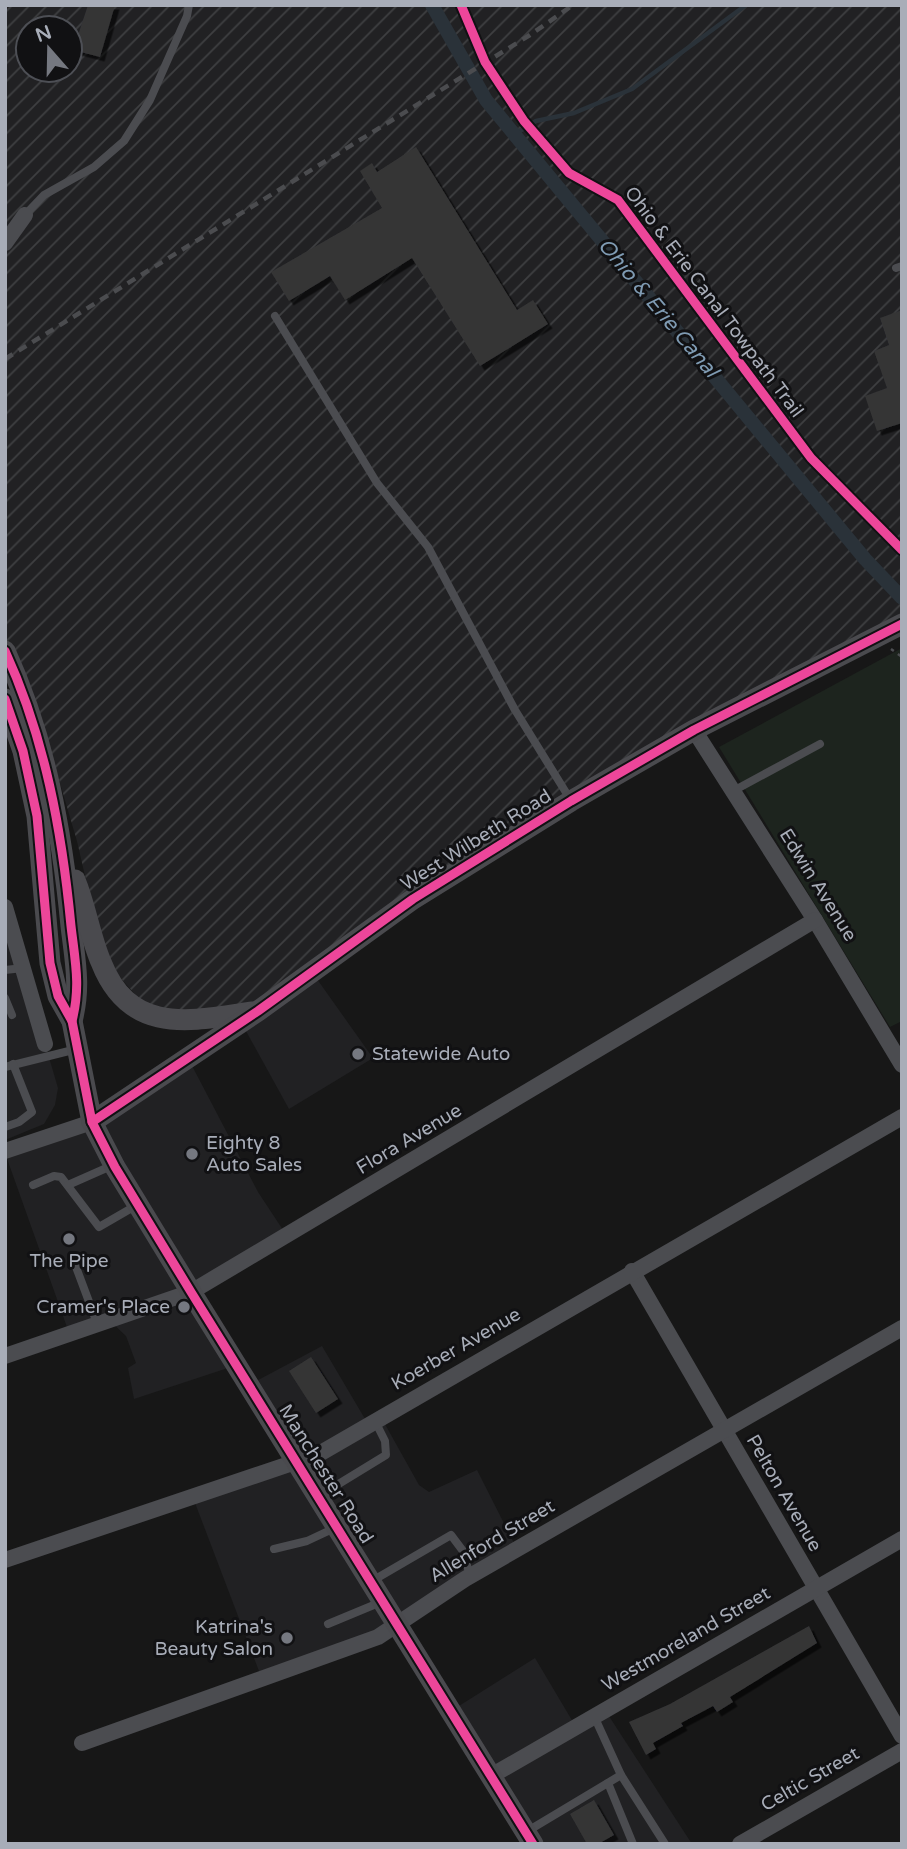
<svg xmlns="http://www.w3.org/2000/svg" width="907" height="1849" viewBox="0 0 907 1849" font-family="'Varela Round',sans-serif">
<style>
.built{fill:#212123}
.industrial{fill:url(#industrial-furrows);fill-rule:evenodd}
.park{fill:#1d241e}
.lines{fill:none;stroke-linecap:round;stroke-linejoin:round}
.stream{stroke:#2a3239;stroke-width:4.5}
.canal{stroke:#2a3239;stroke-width:14}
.building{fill:#353536;filter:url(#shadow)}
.path{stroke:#4d4e52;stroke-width:2.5;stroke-dasharray:3.5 5;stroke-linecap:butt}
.lane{stroke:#4b4c50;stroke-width:8}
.street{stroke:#4b4c50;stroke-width:16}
.secondary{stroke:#4a4a4e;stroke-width:21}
.rail{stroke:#4b4c4f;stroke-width:4.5;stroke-dasharray:9 7;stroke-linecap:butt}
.cycleway-casing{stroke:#111113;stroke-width:13}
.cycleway{stroke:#ed469a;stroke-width:9}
.poi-dot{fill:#757880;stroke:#111113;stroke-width:2.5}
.labels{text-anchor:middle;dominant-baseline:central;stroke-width:6;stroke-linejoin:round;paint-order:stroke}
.street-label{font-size:19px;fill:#a8adb8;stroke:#111113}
.poi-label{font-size:19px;fill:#a8adb8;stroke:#111113;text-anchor:start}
.water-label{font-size:21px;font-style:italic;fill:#7f9bb3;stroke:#111113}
</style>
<defs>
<pattern id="industrial-furrows" width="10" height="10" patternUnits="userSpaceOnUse" patternTransform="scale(1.75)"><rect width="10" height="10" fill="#212123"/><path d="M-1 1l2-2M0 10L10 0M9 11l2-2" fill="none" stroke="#3e3f41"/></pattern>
<filter id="shadow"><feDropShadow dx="4.5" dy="4.5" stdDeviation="0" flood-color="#0009"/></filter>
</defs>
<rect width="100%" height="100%" fill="#171717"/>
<g class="built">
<path d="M5,907L58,1088L55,1105L44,1124L5,1140Z"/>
<path d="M312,972L373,1058L289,1109L241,1022Z"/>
<path d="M188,1058L258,1192L287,1236L191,1292L237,1365L134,1399L128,1368L136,1363L126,1336L108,1319L68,1330L5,1153L92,1122Z"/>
<path d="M322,1346L368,1424L381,1417L419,1485L429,1492L477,1470L517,1549L398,1623L262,1679L192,1495L296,1460L249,1385Z"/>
<path d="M535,1658L576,1727L605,1710L692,1844H533L451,1711Z"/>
</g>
<path class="industrial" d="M5,5H902V624L694,730L258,1011L185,1021L140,1000L111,967L98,932L77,841L38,708L5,637ZM28,28H70V70H28Z"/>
<path class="park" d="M902,648V1021L890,1027L719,747Z"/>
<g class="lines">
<path class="stream" d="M515,134L536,121L574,113L632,89L746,5"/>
<path class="canal" d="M432,5L486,100L865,559L902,598"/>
</g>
<g class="building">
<path d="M88,5H115L100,57L73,50Z"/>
<path d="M416,147L517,310L533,300L548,324L480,366L412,258L345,300L330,276L289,301L271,272L382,208L360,171L372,163L377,172Z"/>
<path d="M902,310V423L877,431L865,396L887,388L874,351L889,345L880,318Z"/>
<path d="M311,1357L338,1399L316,1413L289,1371Z"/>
<path d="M809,1626L817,1643L730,1697L733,1702L717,1712L713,1706L681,1723L683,1726L653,1743L656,1749L646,1755L629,1722L670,1704Z"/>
<path d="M594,1800L614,1835L598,1844H587L570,1814Z"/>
</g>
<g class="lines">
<g class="path">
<path d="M899,545L902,546"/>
<path d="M891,649L902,657"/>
</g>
<g class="lane">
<path d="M25,215L44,195L94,167L124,141L150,100L187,16L189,5"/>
<path d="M896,268L902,266"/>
<path d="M275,316L377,483L428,547L515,710L570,799"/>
<path d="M735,790L820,744"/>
<path d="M5,970L23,968"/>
<path d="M5,998L12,1015"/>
<path d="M5,1067L77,1049"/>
<path d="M5,1127L19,1122L32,1112L13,1064"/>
<path d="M33,1185L54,1176L61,1177L99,1227L137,1205"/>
<path d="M68,1185L111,1166"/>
<path d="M73,1259L97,1323"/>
<path d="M319,1496L386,1455L385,1441L375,1421"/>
<path d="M274,1549L307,1541L337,1527"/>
<path d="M372,1581L451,1535L463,1551L470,1576"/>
<path d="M328,1624L381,1602"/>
<path d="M621,1775L665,1844"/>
<path d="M608,1783L633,1844"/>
<path d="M526,1832L621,1775L594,1716"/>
</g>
<g class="street">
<path d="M5,243L25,215"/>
<path d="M694,730L815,920L902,1065"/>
<path d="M5,907L45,1044"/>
<path d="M5,1151L92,1122"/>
<path d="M632,1271L902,1736"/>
<path d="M5,1356L191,1292L815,920"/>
<path d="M5,1560L319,1454L902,1117"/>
<path d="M82,1743L378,1637L465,1579L902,1328"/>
<path d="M491,1776L902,1539"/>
<path d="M740,1844L902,1751"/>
</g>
<g class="secondary">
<path d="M5,651C45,738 62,831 71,926C75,961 81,986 72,1021"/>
<path d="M5,699L23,751L37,816L50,963L58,996L72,1021L92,1122L115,1167L191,1292L533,1844"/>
<path d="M75,880C86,907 90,936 101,962C130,1036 190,1021 253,1012"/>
<path d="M92,1122L258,1011L413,899L571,801L694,730L902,624"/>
</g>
<path class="rail" d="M5,359L530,35L573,5"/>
<defs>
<g id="cycleway">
<path d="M461,5L485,62L524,121L569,173L618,200L811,458L902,550"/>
<path d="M5,651C45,738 62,831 71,926C75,961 81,986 72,1021"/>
<path d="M5,699L23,751L37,816L50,963L58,996L72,1021L92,1122L115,1167L191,1292L533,1844"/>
<path d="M92,1122L258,1011L413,899L571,801L694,730L902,624"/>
</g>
</defs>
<use href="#cycleway" class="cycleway-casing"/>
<use href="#cycleway" class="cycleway"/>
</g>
<g class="poi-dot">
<circle cx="358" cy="1054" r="7"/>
<circle cx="192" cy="1154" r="7"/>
<circle cx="69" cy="1239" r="7"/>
<circle cx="184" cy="1307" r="7"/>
<circle cx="287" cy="1638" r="7"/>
</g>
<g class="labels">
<g class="street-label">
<text transform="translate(714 302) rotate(53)">Ohio &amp; Erie Canal Towpath Trail</text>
<text transform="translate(476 840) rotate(-32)">West Wilbeth Road</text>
<text transform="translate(818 885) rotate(58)">Edwin Avenue</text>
<text transform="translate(409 1139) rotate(-31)">Flora Avenue</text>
<text transform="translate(456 1349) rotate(-30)">Koerber Avenue</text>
<text transform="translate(326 1474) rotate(58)">Manchester Road</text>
<text transform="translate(784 1493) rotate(60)">Pelton Avenue</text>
<text transform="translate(492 1541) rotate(-31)">Allenford Street</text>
<text transform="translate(686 1639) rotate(-30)">Westmoreland Street</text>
<text transform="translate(810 1779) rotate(-30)">Celtic Street</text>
</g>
<g class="poi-label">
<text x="372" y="1054">Statewide Auto</text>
<text x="206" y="1143">Eighty 8<tspan x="206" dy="22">Auto Sales</tspan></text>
<text x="69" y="1261" text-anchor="middle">The Pipe</text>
<text x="170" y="1307" text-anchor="end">Cramer's Place</text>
<text x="273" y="1627" text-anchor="end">Katrina's<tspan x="273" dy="22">Beauty Salon</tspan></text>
</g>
<g class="water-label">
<text transform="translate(658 308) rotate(50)">Ohio &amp; Erie Canal</text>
</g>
</g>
<rect width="907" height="1849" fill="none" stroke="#a8adb8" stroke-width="14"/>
<g transform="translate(49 49) rotate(340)"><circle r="33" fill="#111113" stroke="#4d4f55" stroke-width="2"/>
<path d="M0-5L12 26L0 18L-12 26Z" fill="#757880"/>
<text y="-10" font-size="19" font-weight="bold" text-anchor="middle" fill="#a8adb8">N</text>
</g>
</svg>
